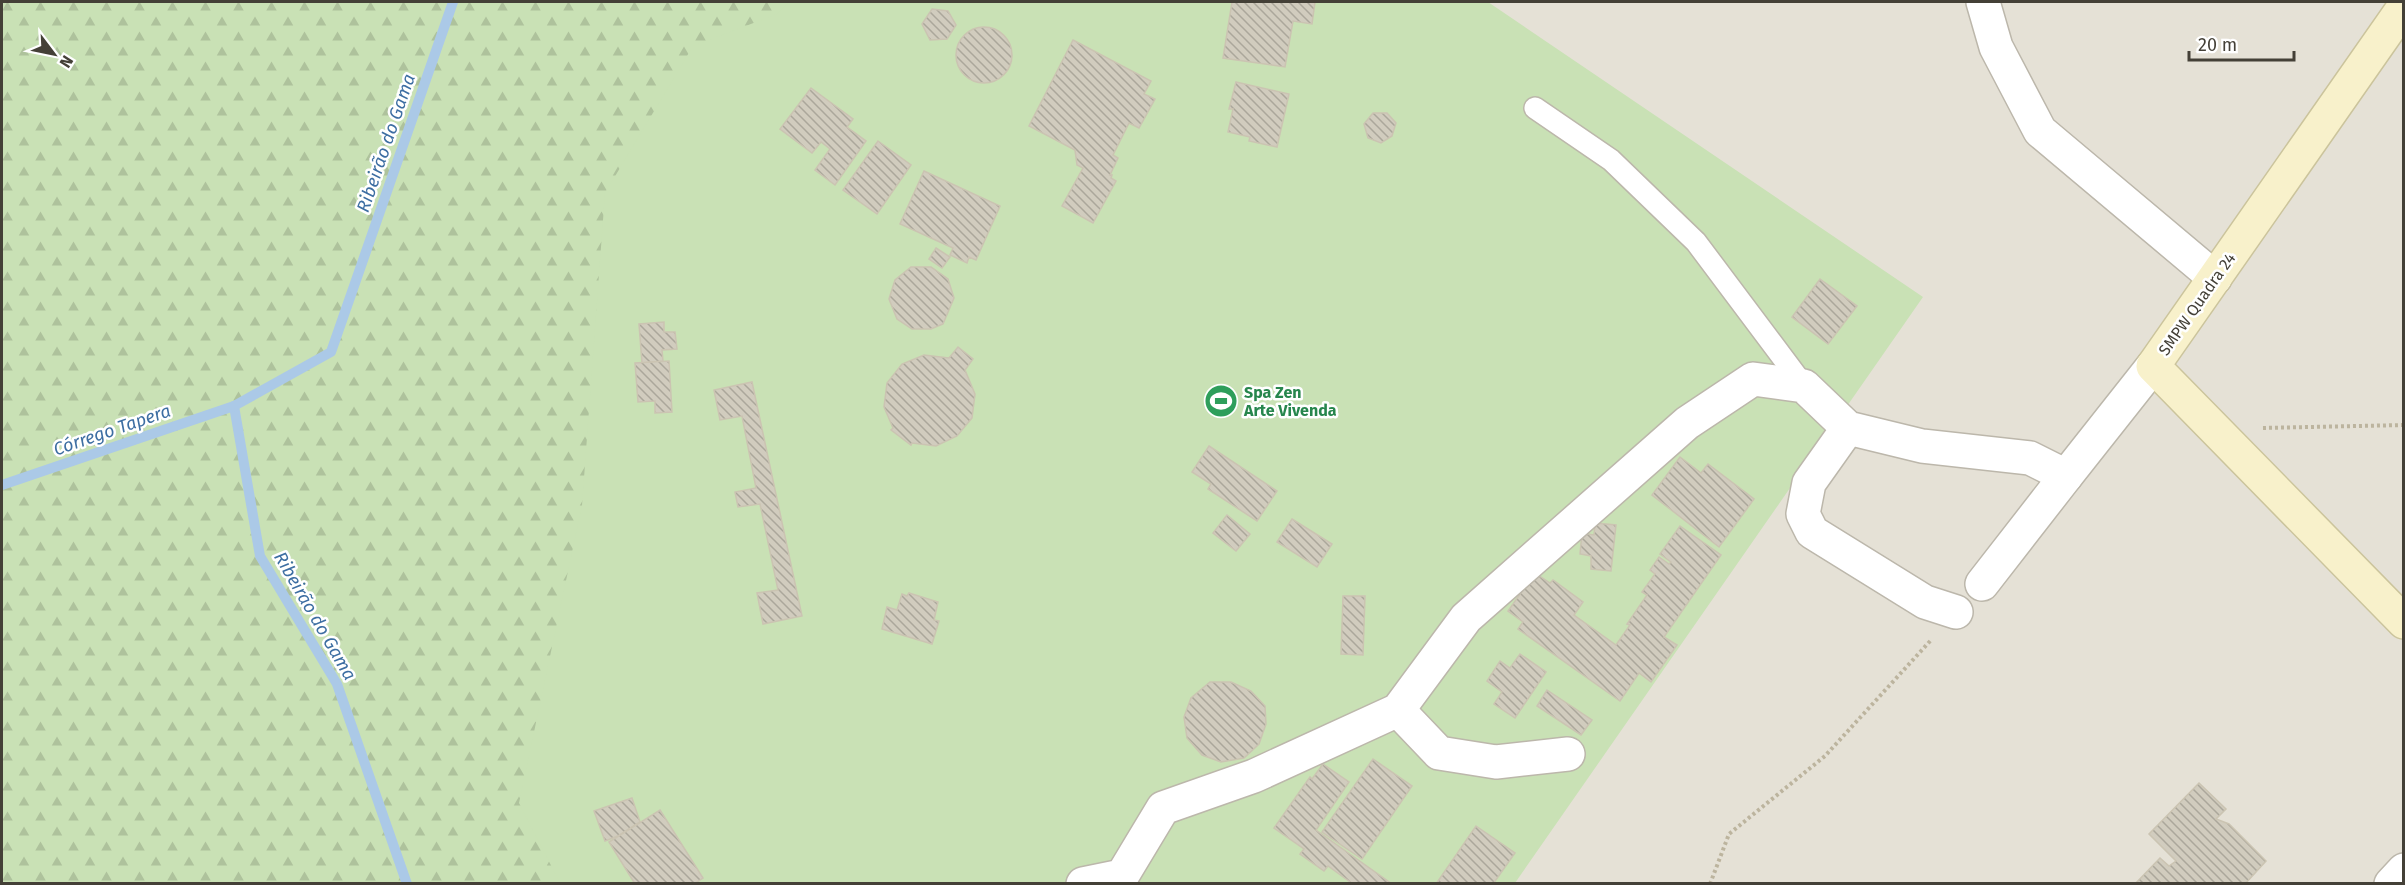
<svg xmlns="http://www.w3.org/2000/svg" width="2405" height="885" viewBox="0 0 2405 885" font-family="'Fira Sans',sans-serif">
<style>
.residential{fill:#e5e1d6}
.forest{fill:url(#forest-firs)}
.garden{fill:#c9e1b5}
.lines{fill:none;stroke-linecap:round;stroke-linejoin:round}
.stream{stroke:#abc9e7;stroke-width:10}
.building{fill:url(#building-back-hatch);stroke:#cbc4b2;stroke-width:1.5}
.lane-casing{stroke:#bcb7ab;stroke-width:24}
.street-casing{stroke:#bcb7ab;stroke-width:36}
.secondary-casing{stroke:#cbc49c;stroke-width:36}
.path{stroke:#bcb49e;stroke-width:4;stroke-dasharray:3 3;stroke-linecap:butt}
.lane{stroke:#fff;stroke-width:21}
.street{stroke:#fff;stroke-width:33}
.secondary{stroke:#f8f1cb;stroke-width:33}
.labels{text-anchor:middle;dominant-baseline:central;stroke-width:5;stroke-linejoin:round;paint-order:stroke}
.street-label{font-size:16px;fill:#444037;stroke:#fff}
.leisure-label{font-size:16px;font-weight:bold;fill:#27864d;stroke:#fff;text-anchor:start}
.water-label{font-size:18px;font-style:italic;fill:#3d6ea2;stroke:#fff}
</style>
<defs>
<pattern id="forest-firs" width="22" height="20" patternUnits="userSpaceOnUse" patternTransform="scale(1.5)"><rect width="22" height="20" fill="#c9e1b5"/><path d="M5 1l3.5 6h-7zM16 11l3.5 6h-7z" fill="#aec29c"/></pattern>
<pattern id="building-back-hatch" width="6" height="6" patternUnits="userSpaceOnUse" patternTransform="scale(1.5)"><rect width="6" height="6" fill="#d1ccbe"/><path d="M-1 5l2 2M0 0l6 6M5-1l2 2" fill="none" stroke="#aba79b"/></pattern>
</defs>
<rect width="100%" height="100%" fill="#f1efe7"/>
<path class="residential" d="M1146,2H2403V883L1070,884Z"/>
<path class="forest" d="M2,2H1146L1070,883L2,884Z"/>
<path class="garden" d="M789,2H1488L1923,297L1515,883H560L519,803L582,505L605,193L693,46L777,14Z"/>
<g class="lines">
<g class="stream">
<path d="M234,406L260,556L337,684L407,884"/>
<path d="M2,485L234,406L331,352L453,2"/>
</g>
</g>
<g class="building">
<path d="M1232,2H1315L1312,24L1293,21L1285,67L1223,58Z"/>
<path d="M932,9L948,11L956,25L947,39L930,40L922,24Z"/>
<circle cx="984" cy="55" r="28"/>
<path d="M1073,40L1151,81L1144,94L1155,99L1139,128L1129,123L1113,155L1118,158L1110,175H1112L1111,178L1116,181L1093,223L1062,206L1083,168L1077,165L1075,150L1029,126Z"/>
<path d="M1236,82L1289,94L1277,147L1249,141L1250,137L1228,132L1233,109H1229Z"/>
<path d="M811,88L853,119L847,127L866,141L835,185L815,170L830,149L821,142L812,153L780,129Z"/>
<path d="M1373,113H1387L1396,123L1392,136L1381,143L1368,138L1364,124Z"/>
<path d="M878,141L911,165L877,214L843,190Z"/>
<path d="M924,171L1000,206L976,260L969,257L967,263L950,255L953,248L900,224Z"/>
<path d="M936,248L950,257L942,268L929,259Z"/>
<path d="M911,267H931L948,279L954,298L943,324L931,329H912L897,319L889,299L895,280Z"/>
<path d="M1820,279L1857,306L1828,344L1792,317Z"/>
<path d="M664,322V332H675L677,349L662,350L663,361L642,363L639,324Z"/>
<path d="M958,347L973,359L965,370L975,394L972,418L957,436L936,446L912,443L911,445L891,430L893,428L884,407L887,383L902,364L924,355L949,358Z"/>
<path d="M669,361L672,412L655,413V401L638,402L635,363Z"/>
<path d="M752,382L802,616L763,624L757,593L778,590L760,504L738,507L735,492L756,488L742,416L720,420L714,390Z"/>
<path d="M1209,446L1277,491L1257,521L1208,489L1211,484L1192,472Z"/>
<path d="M1680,457L1701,473L1708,464L1754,499L1719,547L1652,495Z"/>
<path d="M1227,515L1250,534L1236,551L1213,533Z"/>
<path d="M1292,519L1332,544L1317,567L1277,542Z"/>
<path d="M1595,523L1616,525L1611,571L1591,569V556L1580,554L1582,533L1594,535Z"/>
<path d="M1680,526L1721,555L1664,637L1677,645L1651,682L1639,673L1620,701L1518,629L1523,622L1508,611L1535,573L1550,583L1553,580L1583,602L1574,615L1616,645L1630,625L1627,624L1647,595L1642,592L1655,574L1650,570L1659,557L1669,564L1671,562L1660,554Z"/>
<path d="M909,593L938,602L934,620L939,621L932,644L882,629L887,607L897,610L902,594L907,596Z"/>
<path d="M1343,596H1365L1363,655L1341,654Z"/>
<path d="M1520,654L1546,672L1515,718L1494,704L1502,692L1487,681L1500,661L1510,668Z"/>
<path d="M1210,682H1231L1251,691L1265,706L1266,724L1259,744L1244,758L1221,762L1202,755L1187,738L1184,717L1191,698Z"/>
<path d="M1547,690L1592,720L1581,735L1537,706Z"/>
<path d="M1373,759L1412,786L1362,859L1322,832Z"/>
<path d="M1323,764L1349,782L1316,830L1392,884H1353L1328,866L1324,871L1300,854L1304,849L1274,828L1310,777L1312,779Z"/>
<path d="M2199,783L2226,809L2216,819L2229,824L2266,861L2245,884H2135L2160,858L2169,866L2176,861L2149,834Z"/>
<path d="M632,798L640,822L618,836L605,841L594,811Z"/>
<path d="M660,810L703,878L694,884H635L609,842Z"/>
<path d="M1476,826L1515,853L1493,884H1436Z"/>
</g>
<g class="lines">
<defs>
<path id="lane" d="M1535,108L1611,160L1696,242L1804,386"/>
<g id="street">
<path d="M1983,2L1996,47L2040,131L2215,278"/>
<path d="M1848,428L1809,483L1803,514L1812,532L1925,602L1956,612"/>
<path d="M1982,584L2066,476"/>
<path d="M1398,710L1439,753L1496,762L1568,754"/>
<path d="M1083,884L1122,876L1163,808L1254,776L1398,710L1466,618L1687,423L1753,379L1804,386L1848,428L1922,446L2030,458L2066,476L2153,366"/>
<path d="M2391,884L2404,870"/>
</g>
<path id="secondary" d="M2404,7L2153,366L2404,622"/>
</defs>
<use href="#lane" class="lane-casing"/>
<use href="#street" class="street-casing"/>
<use href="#secondary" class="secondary-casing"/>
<g class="path">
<path d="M2263,428L2404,425"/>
<path d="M1710,884L1729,834L1825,756L1932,639"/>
</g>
<use href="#lane" class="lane"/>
<use href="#street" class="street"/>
<use href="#secondary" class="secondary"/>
</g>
<defs>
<symbol id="stadium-disc" viewBox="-11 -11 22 22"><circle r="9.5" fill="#2e9e5b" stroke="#fff"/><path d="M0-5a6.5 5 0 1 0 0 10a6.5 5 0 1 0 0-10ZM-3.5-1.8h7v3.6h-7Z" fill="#fff"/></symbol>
</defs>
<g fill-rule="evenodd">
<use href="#stadium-disc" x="1202" y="382" width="38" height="38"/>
</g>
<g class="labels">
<g class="street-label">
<text transform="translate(2197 304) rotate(-55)">SMPW Quadra 24</text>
</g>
<g class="leisure-label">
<text x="1244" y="392">Spa Zen<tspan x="1244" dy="18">Arte Vivenda</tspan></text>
</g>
<g class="water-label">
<text transform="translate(386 143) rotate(-71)">Ribeirão do Gama</text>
<text transform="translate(112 430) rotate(-19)">Córrego Tapera</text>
<text transform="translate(315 616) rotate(60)">Ribeirão do Gama</text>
</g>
</g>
<rect width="2405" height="885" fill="none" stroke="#444037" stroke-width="6"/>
<g transform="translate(54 54) rotate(122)" stroke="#ffffff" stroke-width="4.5" paint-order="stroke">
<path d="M0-4.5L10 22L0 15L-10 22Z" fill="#444037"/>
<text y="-9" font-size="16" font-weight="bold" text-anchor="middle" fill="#444037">N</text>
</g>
<path d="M2189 51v9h105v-9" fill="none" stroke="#444037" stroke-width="3"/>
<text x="2198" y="51" font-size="18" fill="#444037" stroke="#ffffff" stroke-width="4.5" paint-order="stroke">20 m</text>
</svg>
